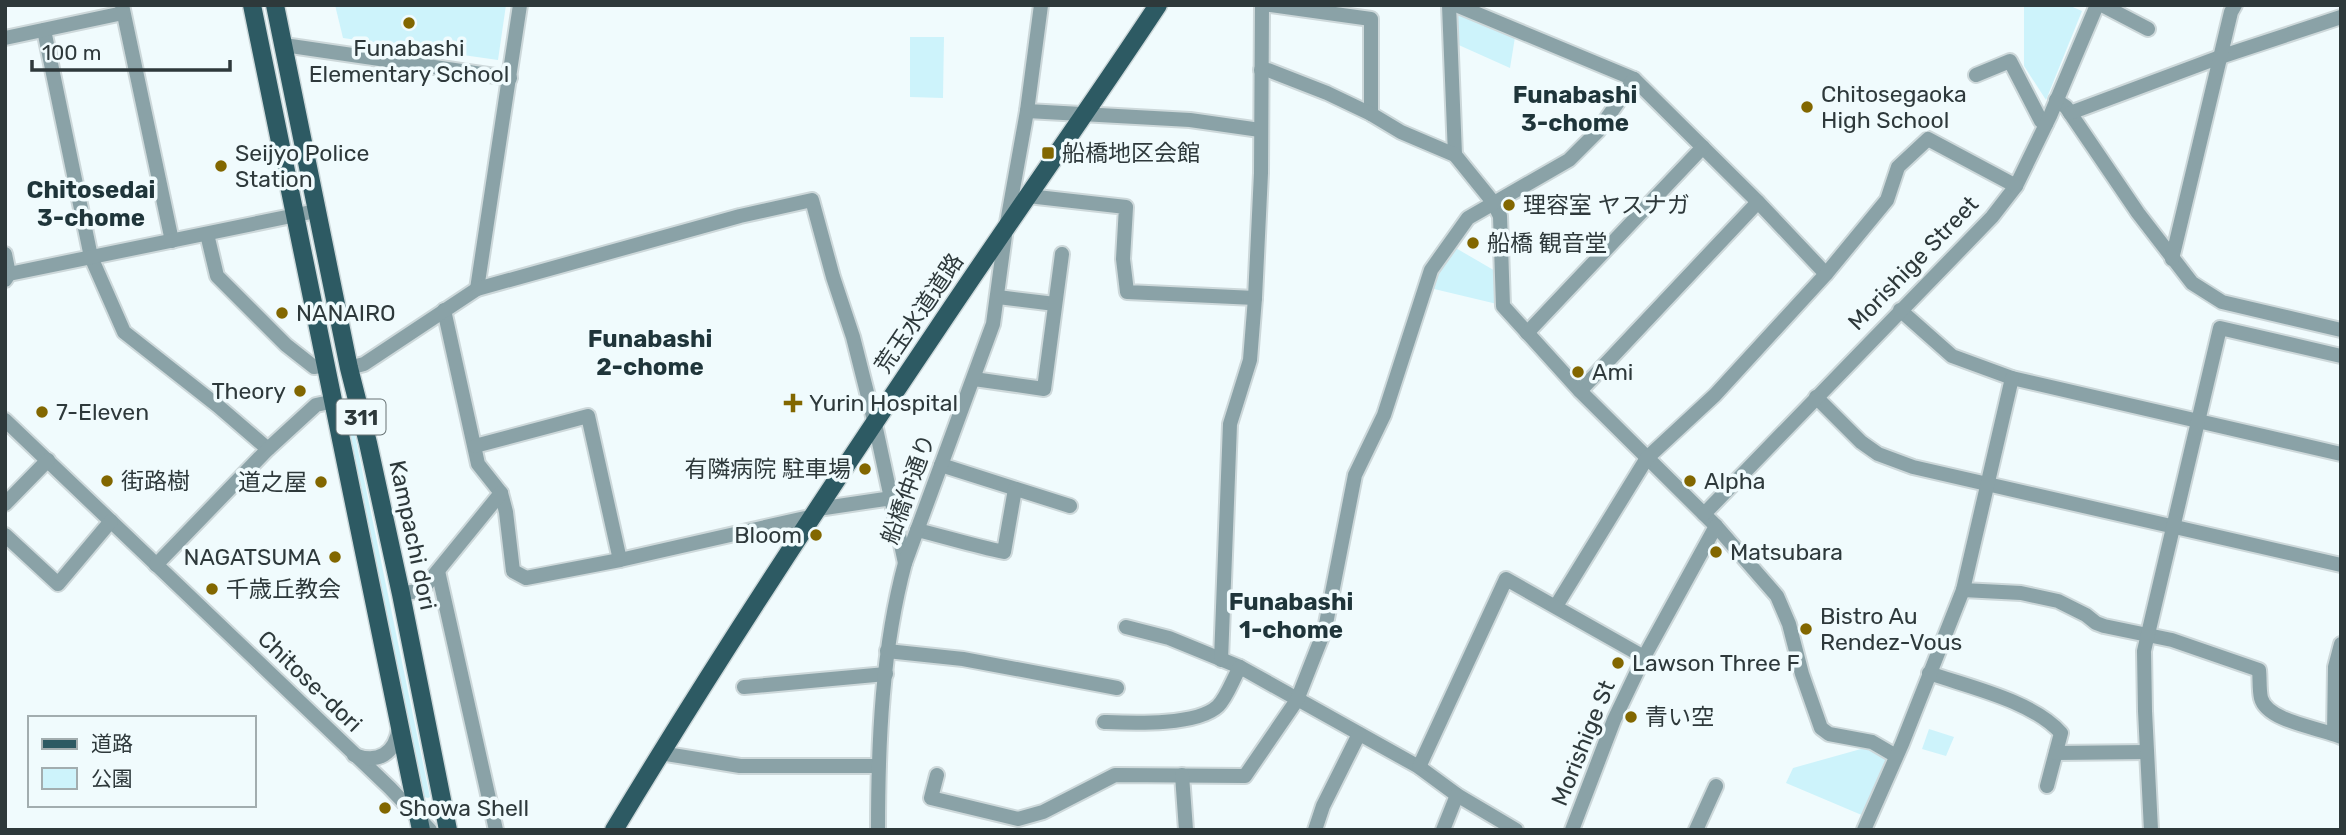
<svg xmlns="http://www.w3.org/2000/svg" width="2346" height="835" viewBox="0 0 2346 835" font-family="Rubik,'Noto Sans JP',sans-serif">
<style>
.green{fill:#cdf3fb}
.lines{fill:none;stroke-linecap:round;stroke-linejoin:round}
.minor-casing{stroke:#cdd8da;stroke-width:18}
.major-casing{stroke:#cdd8da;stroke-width:21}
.minor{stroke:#8aa2a7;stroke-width:14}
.major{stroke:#2d5a63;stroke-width:18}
.poi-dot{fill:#826700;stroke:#f0fbfd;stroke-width:2.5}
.labels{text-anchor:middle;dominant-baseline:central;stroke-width:7;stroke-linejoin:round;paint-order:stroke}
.shield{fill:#f0fbfd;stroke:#687375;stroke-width:2}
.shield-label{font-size:21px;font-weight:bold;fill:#2e393b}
.poi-label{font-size:23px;fill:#2e393b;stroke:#f0fbfd;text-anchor:start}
.street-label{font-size:23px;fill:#2e393b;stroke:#f0fbfd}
.neighbourhood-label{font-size:24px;font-weight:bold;fill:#1f353a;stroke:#f0fbfd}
</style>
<rect width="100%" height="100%" fill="#f0fbfd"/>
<g class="green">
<path d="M335,5H506L498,60L343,38Z"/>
<path d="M2024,5H2068L2082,11L2046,100L2024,66Z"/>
<path d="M1450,6L1516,31L1510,68L1452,42Z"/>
<path d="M910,37H944L943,98L910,97Z"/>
<path d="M1454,247L1497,272V304L1430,288L1434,276Z"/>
<path d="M352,421L430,797L428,798L424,797L348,422Z"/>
<path d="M1929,729L1954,737L1946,756L1922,749Z"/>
<path d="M1868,747L1889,759L1864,816L1786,783L1793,768Z"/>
</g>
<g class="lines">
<defs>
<g id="minor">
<path d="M122,5L172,241"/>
<path d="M1270,5L1371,19V114"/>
<path d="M1449,5L1455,155"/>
<path d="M1456,5L1634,79L1758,202L1826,274"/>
<path d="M2102,5L2148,29"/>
<path d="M44,30L91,257L124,332L218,406L268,449"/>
<path d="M5,38L123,13"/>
<path d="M284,45L510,78"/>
<path d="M1261,70H1268L1327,93L1371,114L1401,132L1455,155L1493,202L1500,216L1503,306L1580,391L1716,526L1777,596L1789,624L1802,674L1821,728L1829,734L1872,742L1896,756"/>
<path d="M1976,75L2010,61L2041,121L2046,124"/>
<path d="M2056,100L2066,107L2138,213L2192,283L2222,302L2341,330"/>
<path d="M1027,111L1190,120L1260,130"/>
<path d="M2070,113L2220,57L2341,17"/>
<path d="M1028,196L1126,207L1123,259L1127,292L1255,298"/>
<path d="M207,234L217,276L286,345L314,367L327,365"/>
<path d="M5,254L9,274"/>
<path d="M2172,259L2231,12L2235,5"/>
<path d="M5,280L9,274L316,211"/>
<path d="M477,289L520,5"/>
<path d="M998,297L1055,304"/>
<path d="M444,310L478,464L501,493L506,512L513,571L526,578L620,560L814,516"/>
<path d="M1900,310L1952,356L2012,378L2341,454"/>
<path d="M1527,333L1703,147"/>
<path d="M349,368L364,364L477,289L740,216L812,200L833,277L853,337L875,424L905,563"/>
<path d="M974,379L1044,389L1062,254"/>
<path d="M1580,391L1758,202"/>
<path d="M1816,397L1861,442L1878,454L1913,467L2341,565"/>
<path d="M5,420L390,788L430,830"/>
<path d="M475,446L588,416L620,560"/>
<path d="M941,465L1070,506"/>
<path d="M5,504L48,460"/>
<path d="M818,509L892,498"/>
<path d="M1704,514L1992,217L2016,186L2050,116L2097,5"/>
<path d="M917,530C946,537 974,546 1004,552L1015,489"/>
<path d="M5,535L58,584L111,521"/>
<path d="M156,565L268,449L316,405L334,401"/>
<path d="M438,571L496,830"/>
<path d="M1963,590L2021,593L2058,601L2086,615L2096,623L2104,626L2172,640L2259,670C2260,679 2259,690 2261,698C2267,722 2322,728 2341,737"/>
<path d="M401,594L422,590L501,493"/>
<path d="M1556,606L1647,458L1715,395L1826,274L1887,200L1898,167L1928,139L2016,186"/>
<path d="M1126,627L1169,638L1240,667L1419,767L1457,795L1516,830"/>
<path d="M887,651L963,659L1117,688"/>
<path d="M1221,660L1230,424L1250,360L1255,298L1261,173L1262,5"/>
<path d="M1929,673C1969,687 2033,701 2061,733L2047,786"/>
<path d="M744,687L886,674"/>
<path d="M1104,722C1132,723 1197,726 1218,706C1227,697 1233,679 1240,667"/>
<path d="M2334,734L2335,667L2341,644"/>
<path d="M660,753L740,766H878"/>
<path d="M2056,753L2147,752"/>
<path d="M354,755C378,764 395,754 399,728"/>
<path d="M1419,767L1506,579L1644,657"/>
<path d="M937,775L931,798L1018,819L1043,812L1115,775L1245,776L1297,700L1325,629L1355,475L1384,415L1431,270L1468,218L1569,160L1598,131L1634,79"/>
<path d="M1182,775L1186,830"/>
<path d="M878,830C878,741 882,649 905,563L993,324L1006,228L1027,111L1041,5"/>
<path d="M1315,830L1323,806L1359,734"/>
<path d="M1443,830L1457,795"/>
<path d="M1572,830L1614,720L1644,657L1716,526"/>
<path d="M1696,830L1716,786"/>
<path d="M1864,830L1902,744L1963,590L2012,378"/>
<path d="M2151,830L2145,711L2144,651L2220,328L2341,356"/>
</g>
<g id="major">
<path d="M252,5L421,830"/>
<path d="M275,5L349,368L368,443L401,594L448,830"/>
<path d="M614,830C717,659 827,493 938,328C1010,220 1086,114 1158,5"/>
</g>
</defs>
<use href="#minor" class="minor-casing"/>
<use href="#major" class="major-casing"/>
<use href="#minor" class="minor"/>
<use href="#major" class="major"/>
</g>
<g class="poi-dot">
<circle cx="409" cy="23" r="7"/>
<circle cx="1807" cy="107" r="7"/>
<rect x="1041" y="146" width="14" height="14" rx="3.5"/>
<circle cx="221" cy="166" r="7"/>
<circle cx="1509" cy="205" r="7"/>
<circle cx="1473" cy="243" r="7"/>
<circle cx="282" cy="313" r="7"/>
<circle cx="1578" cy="372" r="7"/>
<circle cx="300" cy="391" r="7"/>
<path d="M789.5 392.5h7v7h7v7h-7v7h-7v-7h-7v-7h7z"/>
<circle cx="42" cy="412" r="7"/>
<circle cx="865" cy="469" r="7"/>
<circle cx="107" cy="481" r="7"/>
<circle cx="1690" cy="481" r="7"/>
<circle cx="321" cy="482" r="7"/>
<circle cx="816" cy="535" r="7"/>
<circle cx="1716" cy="552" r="7"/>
<circle cx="335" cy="557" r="7"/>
<circle cx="212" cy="589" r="7"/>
<circle cx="1806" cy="629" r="7"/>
<circle cx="1618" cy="663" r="7"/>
<circle cx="1631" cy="717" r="7"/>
<circle cx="385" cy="808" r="7"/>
</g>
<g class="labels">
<rect class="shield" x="336.5" y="399.5" width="49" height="35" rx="5"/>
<g class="shield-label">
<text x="361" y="417">311</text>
</g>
<g class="poi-label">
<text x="409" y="48" text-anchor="middle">Funabashi<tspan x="409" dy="26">Elementary School</tspan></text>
<text x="1821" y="94">Chitosegaoka<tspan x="1821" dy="26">High School</tspan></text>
<text x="235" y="153">Seijyo Police<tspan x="235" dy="26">Station</tspan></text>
<text x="1062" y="153">船橋地区会館</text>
<text x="1523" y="205">理容室 ヤスナガ</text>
<text x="1487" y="243">船橋 観音堂</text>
<text x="296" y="313">NANAIRO</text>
<text x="1592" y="372">Ami</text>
<text x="286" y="391" text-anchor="end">Theory</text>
<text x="809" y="403">Yurin Hospital</text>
<text x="56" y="412">7-Eleven</text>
<text x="851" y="469" text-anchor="end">有隣病院 駐車場</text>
<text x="121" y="481">街路樹</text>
<text x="1704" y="481">Alpha</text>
<text x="307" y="482" text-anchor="end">道之屋</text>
<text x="802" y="535" text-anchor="end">Bloom</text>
<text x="1730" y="552">Matsubara</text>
<text x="321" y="557" text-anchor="end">NAGATSUMA</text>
<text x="226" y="589">千歳丘教会</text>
<text x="1820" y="616">Bistro Au<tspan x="1820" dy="26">Rendez-Vous</tspan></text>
<text x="1632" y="663">Lawson Three F</text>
<text x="1645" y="717">青い空</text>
<text x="399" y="808">Showa Shell</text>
</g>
<g class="street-label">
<text transform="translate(1913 263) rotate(-46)">Morishige Street</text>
<text transform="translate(919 313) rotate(-56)">荒玉水道道路</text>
<text transform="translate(908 489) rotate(-70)">船橋仲通り</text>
<text transform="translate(413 535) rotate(78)">Kampachi dori</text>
<text transform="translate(310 681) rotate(44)">Chitose-dori</text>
<text transform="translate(1583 743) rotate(-68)">Morishige St</text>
</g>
<g class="neighbourhood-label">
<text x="1575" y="95">Funabashi<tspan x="1575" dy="28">3-chome</tspan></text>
<text x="91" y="190">Chitosedai<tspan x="91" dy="28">3-chome</tspan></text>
<text x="650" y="339">Funabashi<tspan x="650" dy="28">2-chome</tspan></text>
<text x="1291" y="602">Funabashi<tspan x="1291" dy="28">1-chome</tspan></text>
</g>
</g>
<rect width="2346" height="835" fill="none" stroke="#2e393b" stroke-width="14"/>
<rect x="28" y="716" width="228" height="91" fill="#f0fbfd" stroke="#a2adaf" stroke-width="2"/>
<rect x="42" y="739" width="35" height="10" fill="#2d5a63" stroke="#a2adaf" stroke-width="2"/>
<text x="91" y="751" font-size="21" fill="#2e393b">道路</text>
<rect x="42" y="768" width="35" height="21" fill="#cdf3fb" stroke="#a2adaf" stroke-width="2"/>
<text x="91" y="786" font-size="21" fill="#2e393b">公園</text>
<path d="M32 60v10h198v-10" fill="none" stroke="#2e393b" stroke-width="3.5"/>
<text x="42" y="60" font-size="21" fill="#2e393b" stroke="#f0fbfd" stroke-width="5" paint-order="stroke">100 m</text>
</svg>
